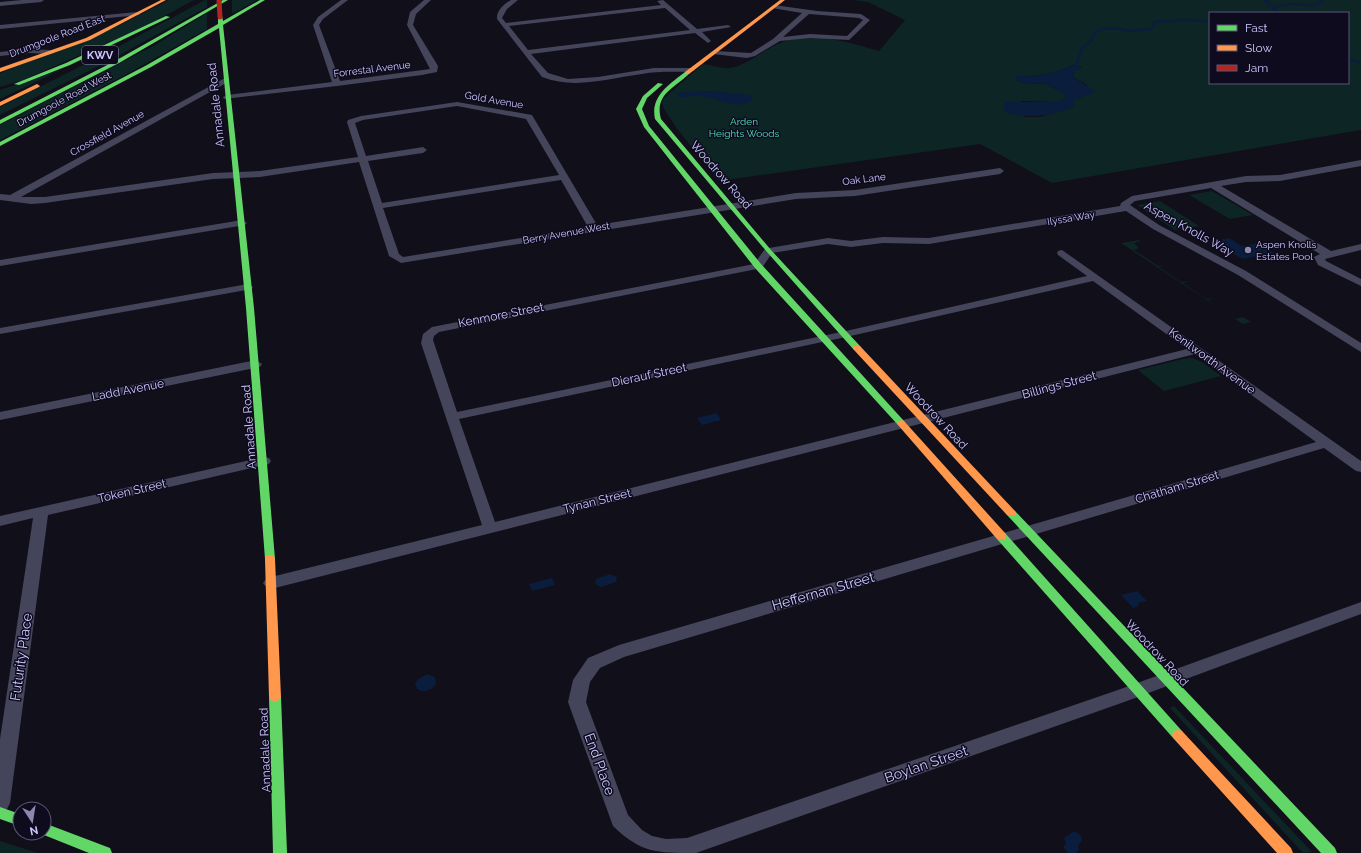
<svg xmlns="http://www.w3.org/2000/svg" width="1361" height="853" viewBox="0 0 1361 853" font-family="Raleway,sans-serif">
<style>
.green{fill:#0e2525;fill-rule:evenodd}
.water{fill:#0a1d3c}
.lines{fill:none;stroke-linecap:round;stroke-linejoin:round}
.stream{stroke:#0a1d3c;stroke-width:2.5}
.street{fill:#44445b;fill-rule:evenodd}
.fast{fill:#63d668;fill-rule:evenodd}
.slow{fill:#ff974d;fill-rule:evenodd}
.jam-bridge{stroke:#b3261e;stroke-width:5}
.poi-dot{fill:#8b87af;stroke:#0e0b1e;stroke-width:1.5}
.labels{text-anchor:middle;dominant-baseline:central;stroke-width:3;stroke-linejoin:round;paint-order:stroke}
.far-street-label{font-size:10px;fill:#cdc8ff;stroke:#0e0b1e}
.far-park-label{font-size:10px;fill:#52e1bb;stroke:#0e0b1e}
.far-poi-label{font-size:10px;fill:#cdc8ff;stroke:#0e0b1e;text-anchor:start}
.shield{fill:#0e0b1e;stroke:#948fbc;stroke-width:1}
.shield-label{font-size:11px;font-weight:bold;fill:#cdc8ff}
.street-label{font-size:12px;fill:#cdc8ff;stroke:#0e0b1e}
.near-street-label{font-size:14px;fill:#cdc8ff;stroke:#0e0b1e}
</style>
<rect width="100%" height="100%" fill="#110f1a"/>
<g class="green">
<path d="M169,0H194L144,27L23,80L0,87V73L114,28Z"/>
<path d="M205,0H207V7L107,62L0,115V107L103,55Z"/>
<path d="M232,0H257L234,13H232Z"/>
<path d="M852,0H1361V130L1052,183L980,144L719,181L678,130L664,109L662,102L664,98L703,64C711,65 723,69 731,68C750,64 765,48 783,42C814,31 849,42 879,51L905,20L868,2ZM1210,13H1348V83H1210ZM1074,65L1082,67L1074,71L1073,77L1087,85L1073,100V107L1040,117H1025L1021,101L1058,102L1068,96L1047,84L1023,83L1016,80V76C1037,77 1055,73 1074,65Z"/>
<path d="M207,13V29L127,74L0,140V125L155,45Z"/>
<path d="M61,70L0,99V90Z"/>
<path d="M1212,191L1253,215L1230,219L1189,195Z"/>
<path d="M1160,201L1199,226L1175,230L1137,205Z"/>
<path d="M1139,240L1141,241L1134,243L1139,248L1134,250L1158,266L1166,265L1159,267L1181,282L1190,281L1183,283L1206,299L1214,298L1208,300L1235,319L1243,317L1251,322L1243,324L1121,243Z"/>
<path d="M1192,358L1202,362L1221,376L1164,391L1138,370L1183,359Z"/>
<path d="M1174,706L1312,852L1303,853L1170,708Z"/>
<path d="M0,841L38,853H0Z"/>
</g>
<g class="water">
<path d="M1074,65L1082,67L1074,71L1073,77L1096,92L1074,100V107C1046,116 1035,119 1006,113L1003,106L1006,102H1058L1068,96L1047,84L1023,83L1016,80V76C1037,77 1055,73 1074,65Z"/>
<path d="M712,91L750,95L753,100C738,111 718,99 701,96C694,95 687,98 679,97L676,94L682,92Z"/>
<path d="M1229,238L1242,246L1258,243L1274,253L1242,259L1213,241Z"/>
<path d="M717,413L721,420L702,425L697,418Z"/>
<path d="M610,574L617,577L616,582L601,587L595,584L596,579Z"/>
<path d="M552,578L555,585L532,591L529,584Z"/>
<path d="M1137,591L1147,601L1138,603L1139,606L1133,608L1121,595Z"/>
<path d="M427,674L435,677L436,684C431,691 424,693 417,689L415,684L418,679Z"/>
<path d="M1074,831L1081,835L1082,841L1078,845L1079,850L1076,853H1068L1063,847L1066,843L1064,838Z"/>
</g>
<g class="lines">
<g class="stream">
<path d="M1265,0L1270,5L1276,7"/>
<path d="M1279,13L1273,8L1285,4L1317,5L1322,0"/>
<path d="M1348,58L1361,63"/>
<path d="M1076,65L1082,48L1091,41L1095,33L1101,29L1114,28L1131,31L1151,29L1155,22L1182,20L1210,21"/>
</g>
<g class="street">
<path d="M22,0H44L41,2L0,6V2Z"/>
<path d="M341,0H348L323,19L319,25L340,81L430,69L407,25L410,12L424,0H431L416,14L413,25L438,66L437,72L422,75L337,86L224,99L223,97L227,95L332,82L313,25L318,17Z"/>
<path d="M511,0H518L507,9L502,18L506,23L661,5L657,1L663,0L697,29L728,25L731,27L702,32L711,41L708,43L695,33L531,54L548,73L568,79L598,77L654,68H691L695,70L691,72C675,72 658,71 642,74C609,78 575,90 542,77L497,19C496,11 504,4 511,0ZM665,8L690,30L528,50L509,26Z"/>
<path d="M774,5L817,11L861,14L870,20L849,40L810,38L780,41L755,56L747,58L713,54L711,53L715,51L751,53L773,39L802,13L772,8V6ZM809,14L859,18L863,20L847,36L810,34L783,37Z"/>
<path d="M137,12L140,14L139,15L0,29V25Z"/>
<path d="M29,49L51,50L55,52L51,54L29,53L0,56V52Z"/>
<path d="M225,78L229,80L228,82L21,197H45L213,173L260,171L358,157L347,122L348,120L361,116L457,102L532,115L597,225L796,193L855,190L1000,168L1004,171L1000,174L855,196L796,199L401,263L389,256L359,162L260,177L213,179L45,203L31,204L0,200V194L10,195ZM457,106L526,119L559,175L382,203L368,161L423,153L427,150L423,147L366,156L355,123L363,120ZM561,180L588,227L403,257L399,254L383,208Z"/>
<path d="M1361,160V166L1280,181L1246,182L1221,186L1331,251L1361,244V250L1325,259L1326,261L1361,279V286L1318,265L1314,257L1320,254L1211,188L1135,201L1130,205L1159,225L1246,271L1361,343V352L1238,275L1153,229L1126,211L929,244L883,243L851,247L828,244L772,253L762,268L439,332L434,336L433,340L457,412L846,331L1087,276L1058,255L1057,253L1058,251L1062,250L1361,461V472L1356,471L1324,448L624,657L600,668L590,682L586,702L628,815L642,830L652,836L666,839L687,838L1115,691L1361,602V614L1127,701L696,853C656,853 641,853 613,826L568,702L573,680L588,658L619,645L1316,442L1195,354L271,589L266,587L263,583L266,579L271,577L482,525L421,343L423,334L432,327L754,264L765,249L769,248L828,238L851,241L883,237L929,238L1120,206L1121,203L1132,196L1246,176L1280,175ZM1093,281L1187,349L495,522L459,419L846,337Z"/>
<path d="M242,220L247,223L245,225L0,266V260Z"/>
<path d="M248,284L253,287L252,289L0,334V328Z"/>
<path d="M256,360L262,364L260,367L0,420V412Z"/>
<path d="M264,457L269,458L271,461L269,464L48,515L10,803L7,809L0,812V739L33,518L0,526V516Z"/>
</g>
<g class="fast">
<path d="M223,0H228L119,63L0,124V120L115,61Z"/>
<path d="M260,0H265L223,25L254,308L275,559L274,562H266L265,559L246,308L219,28L151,67L0,146V142L147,65L218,24V16H222L223,21Z"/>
<path d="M166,16L170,17L70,65L19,85L14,84L66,63Z"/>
<path d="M685,72L690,73C675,88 654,94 661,119L771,250L860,346L861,348L860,350H854L767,252L655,119C650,96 670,84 685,72Z"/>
<path d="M658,83L663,84L647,98L642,109L649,126L761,264L904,421L905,423L904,425H898L755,268L644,127L636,109L643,96Z"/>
<path d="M1011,510L1015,511L1335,848L1337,853H1321L1007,515L1006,513L1007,511Z"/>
<path d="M1001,532L1005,533L1182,731L1184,735L1182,739L1178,740L1174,739L997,539L996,536L997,533Z"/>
<path d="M275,692L279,694L281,697L287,853H273L269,697L271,694Z"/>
<path d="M0,807L20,814V826L0,819Z"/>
<path d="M44,823L110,848L112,853H89L39,833H44Z"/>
</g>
<g class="slow">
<path d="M161,0H166L90,40L0,72V68L86,38Z"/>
<path d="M780,0H785L689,74H685V72Z"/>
<path d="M37,84L40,86L39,87L0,106V102Z"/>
<path d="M854,346H860L1015,511L1016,513L1015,515H1007L854,350L853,348Z"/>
<path d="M901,420L904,421L1005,533L1006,536L1005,539H997L898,425L897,423Z"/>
<path d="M270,555L274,556L275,559L281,697L279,700L275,702L271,700L269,697L265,559L266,556Z"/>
<path d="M1178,730L1182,731L1291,848L1293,853H1277L1174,739L1172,735L1174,731Z"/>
</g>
<path class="jam-bridge" d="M219,0L220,17"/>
</g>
<circle class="poi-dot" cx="1248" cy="250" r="4"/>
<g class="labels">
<g class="far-street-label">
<text transform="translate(57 36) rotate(-21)">Drumgoole Road East</text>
<text transform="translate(372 69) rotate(-7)">Forrestal Avenue</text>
<text transform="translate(64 99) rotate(-28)">Drumgoole Road West</text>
<text transform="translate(494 100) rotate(10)">Gold Avenue</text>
<text transform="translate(107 133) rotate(-29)">Crossfield Avenue</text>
<text transform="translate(864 179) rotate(-7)">Oak Lane</text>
<text transform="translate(1071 218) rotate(-9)">Ilyssa Way</text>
<text transform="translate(566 233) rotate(-10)">Berry Avenue West</text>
</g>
<g class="far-park-label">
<text x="744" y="121">Arden<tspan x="744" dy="12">Heights Woods</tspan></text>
</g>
<g class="far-poi-label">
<text x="1256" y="244">Aspen Knolls<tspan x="1256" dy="12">Estates Pool</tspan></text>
</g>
<rect class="shield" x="82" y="46" width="36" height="18" rx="3"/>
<g class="shield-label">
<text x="100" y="55">KWV</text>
</g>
<g class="street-label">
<text transform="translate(216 105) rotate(-96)">Annadale Road</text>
<text transform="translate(721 175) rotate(49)">Woodrow Road</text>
<text transform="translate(1189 229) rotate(29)">Aspen Knolls Way</text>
<text transform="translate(501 315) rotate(-11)">Kenmore Street</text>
<text transform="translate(1212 361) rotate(36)">Kenilworth Avenue</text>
<text transform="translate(649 375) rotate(-12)">Dierauf Street</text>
<text transform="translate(1059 385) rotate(-15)">Billings Street</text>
<text transform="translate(128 390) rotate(-11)">Ladd Avenue</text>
<text transform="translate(936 416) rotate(47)">Woodrow Road</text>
<text transform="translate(249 427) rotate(-94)">Annadale Road</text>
<text transform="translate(1177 487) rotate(-17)">Chatham Street</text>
<text transform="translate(132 491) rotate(-13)">Token Street</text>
<text transform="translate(597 501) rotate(-14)">Tynan Street</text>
<text transform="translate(1157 653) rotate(47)">Woodrow Road</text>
<text transform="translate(265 750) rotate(-92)">Annadale Road</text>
</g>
<g class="near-street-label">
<text transform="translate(823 591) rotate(-16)">Heffernan Street</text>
<text transform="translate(21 657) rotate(-82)">Futurity Place</text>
<text transform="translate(600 764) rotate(70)">End Place</text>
<text transform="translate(926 764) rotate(-19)">Boylan Street</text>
</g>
</g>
<rect x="1209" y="12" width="140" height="72" fill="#0e0b1e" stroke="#5a5778"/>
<rect x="1217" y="25" width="20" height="6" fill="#63d668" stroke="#5a5778"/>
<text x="1245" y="32" font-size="12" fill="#cdc8ff">Fast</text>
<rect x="1217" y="45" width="20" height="6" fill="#ff974d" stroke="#5a5778"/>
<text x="1245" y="52" font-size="12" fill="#cdc8ff">Slow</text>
<rect x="1217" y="65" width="20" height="6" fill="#b3261e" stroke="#5a5778"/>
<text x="1245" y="72" font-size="12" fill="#cdc8ff">Jam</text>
<g transform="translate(32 821) rotate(168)"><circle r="19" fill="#0e0b1e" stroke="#5a5778"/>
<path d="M0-3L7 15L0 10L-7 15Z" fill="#8b87af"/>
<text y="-6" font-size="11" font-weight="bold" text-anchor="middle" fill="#cdc8ff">N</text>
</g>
</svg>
